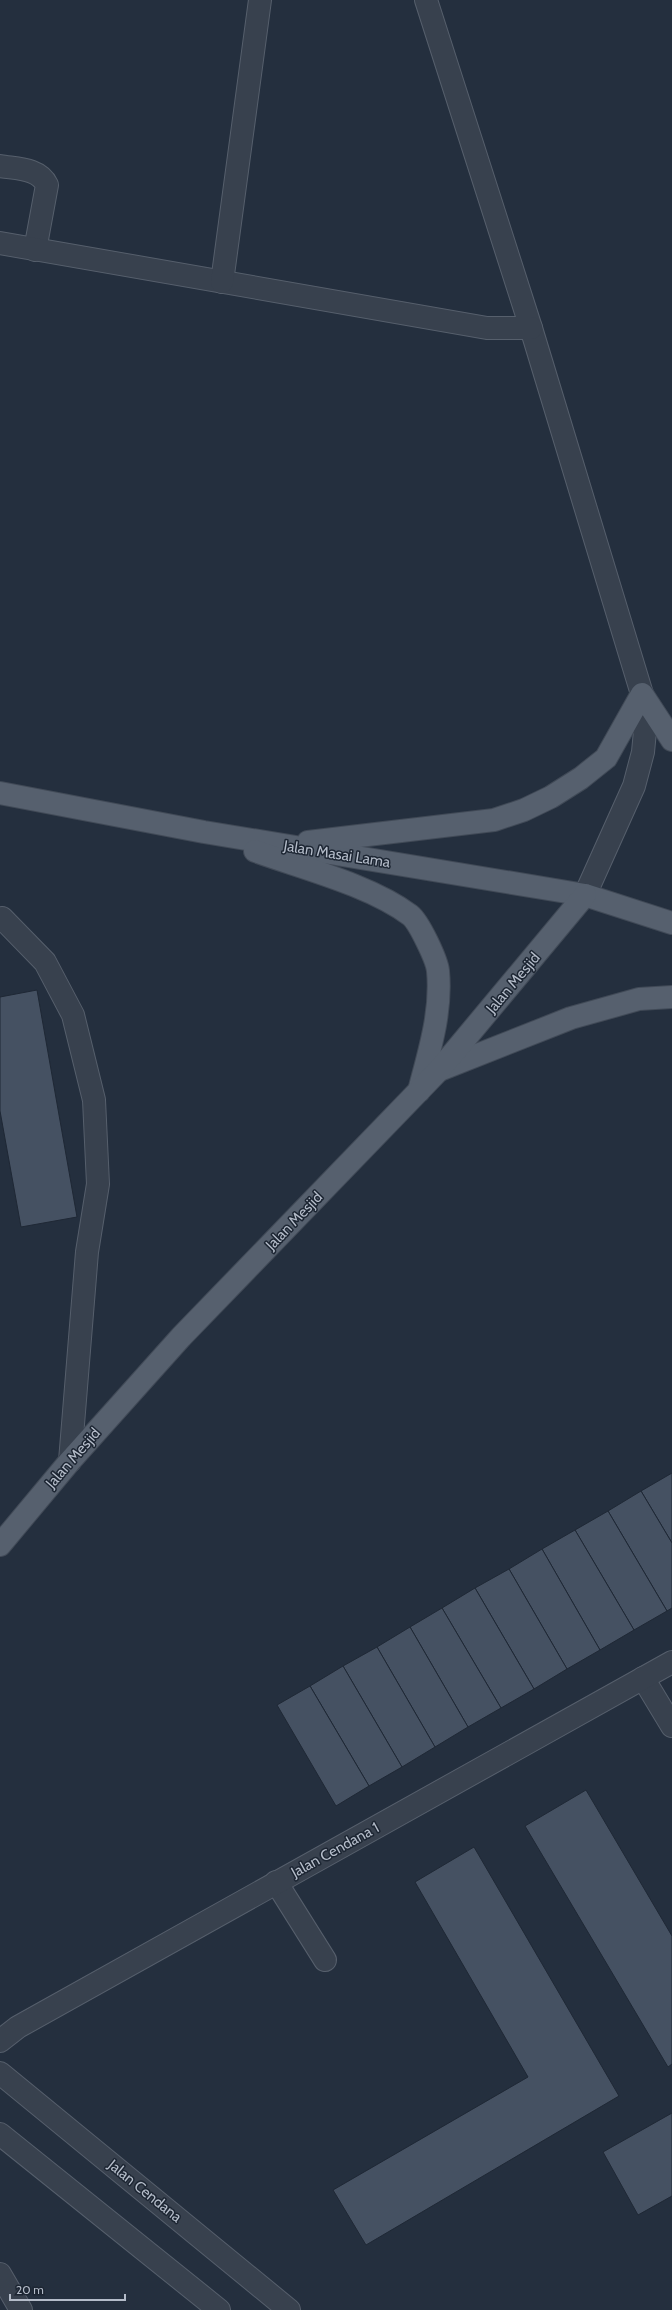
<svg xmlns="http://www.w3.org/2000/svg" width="672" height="2310" viewBox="0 0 672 2310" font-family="Cabin,sans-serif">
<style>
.building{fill:#455162;stroke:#1f2835}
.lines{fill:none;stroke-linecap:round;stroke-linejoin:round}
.minor-casing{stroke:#565f6c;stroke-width:24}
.major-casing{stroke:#414a57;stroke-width:24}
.minor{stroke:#38414e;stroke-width:22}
.major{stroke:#56606e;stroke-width:22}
.labels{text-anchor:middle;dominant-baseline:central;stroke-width:3;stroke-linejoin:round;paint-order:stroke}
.street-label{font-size:15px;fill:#b4bcc9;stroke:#1d2633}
</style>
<rect width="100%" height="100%" fill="#242f3e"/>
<g class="building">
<path d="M37,990L77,1217L21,1227L0,1111V997Z"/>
<path d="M672,1473V1543L641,1491Z"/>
<path d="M641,1491L672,1543V1608L667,1611L608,1511Z"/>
<path d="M608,1511L667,1611L634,1630L575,1530Z"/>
<path d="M575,1530L634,1630L600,1650L542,1549Z"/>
<path d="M542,1549L600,1650L567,1669L509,1569Z"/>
<path d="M509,1569L567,1669L534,1689L475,1588Z"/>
<path d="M475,1588L534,1689L501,1708L442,1608Z"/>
<path d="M442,1608L501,1708L468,1727L410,1627Z"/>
<path d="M410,1627L468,1727L435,1747L377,1647Z"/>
<path d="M377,1647L435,1747L402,1767L343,1666Z"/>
<path d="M343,1666L402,1767L369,1786L310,1686Z"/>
<path d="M310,1686L369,1786L336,1806L277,1705Z"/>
<path d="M586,1790L672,1936V2064L668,2067L525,1826Z"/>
<path d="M474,1847L619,2096L366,2245L333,2190L528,2077L415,1882Z"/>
<path d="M672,2113V2196L638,2215L603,2152Z"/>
</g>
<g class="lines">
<defs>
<g id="minor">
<path d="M426,0L531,328L642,694L645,731L643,752L634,786L585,895"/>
<path d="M0,166C17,169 39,168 47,185L35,250"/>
<path d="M0,243L487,328H531"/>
<path d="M222,282L260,0"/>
<path d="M2,918L45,962L73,1015L94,1100L98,1184L87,1252L70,1461"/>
<path d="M643,1678L672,1726"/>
<path d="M276,1882L325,1960"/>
<path d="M0,2041L18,2027L672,1662"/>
<path d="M0,2073L289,2310"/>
<path d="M0,2134L219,2310"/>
<path d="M0,2274L21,2310"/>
</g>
<g id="major">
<path d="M0,793L204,832L585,895L672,923"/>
<path d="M308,842L494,820L524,810L551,797L581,778L606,758L642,694L672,740"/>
<path d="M255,851C302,868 370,885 410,915C419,922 437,960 438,971C442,1012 429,1052 419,1091"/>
<path d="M442,1069L571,1018L639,999L672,997"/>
<path d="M0,1545L70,1461L181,1337L440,1069L585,895"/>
</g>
</defs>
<use href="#minor" class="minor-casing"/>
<use href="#major" class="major-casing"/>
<use href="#minor" class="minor"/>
<use href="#major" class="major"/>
</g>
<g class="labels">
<g class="street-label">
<text transform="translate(337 854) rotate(9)">Jalan Masai Lama</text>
<text transform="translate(513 983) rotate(-50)">Jalan Mesjid</text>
<text transform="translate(294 1221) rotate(-46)">Jalan Mesjid</text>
<text transform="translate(73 1458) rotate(-49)">Jalan Mesjid</text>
<text transform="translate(335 1850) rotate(-29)">Jalan Cendana 1</text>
<text transform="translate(145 2191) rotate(39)">Jalan Cendana</text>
</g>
</g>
<path d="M10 2294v6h115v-6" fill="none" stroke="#b4bcc9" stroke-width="2"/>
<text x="16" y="2294" font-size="12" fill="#b4bcc9" stroke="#1d2633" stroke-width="3" paint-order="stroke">20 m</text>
</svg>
